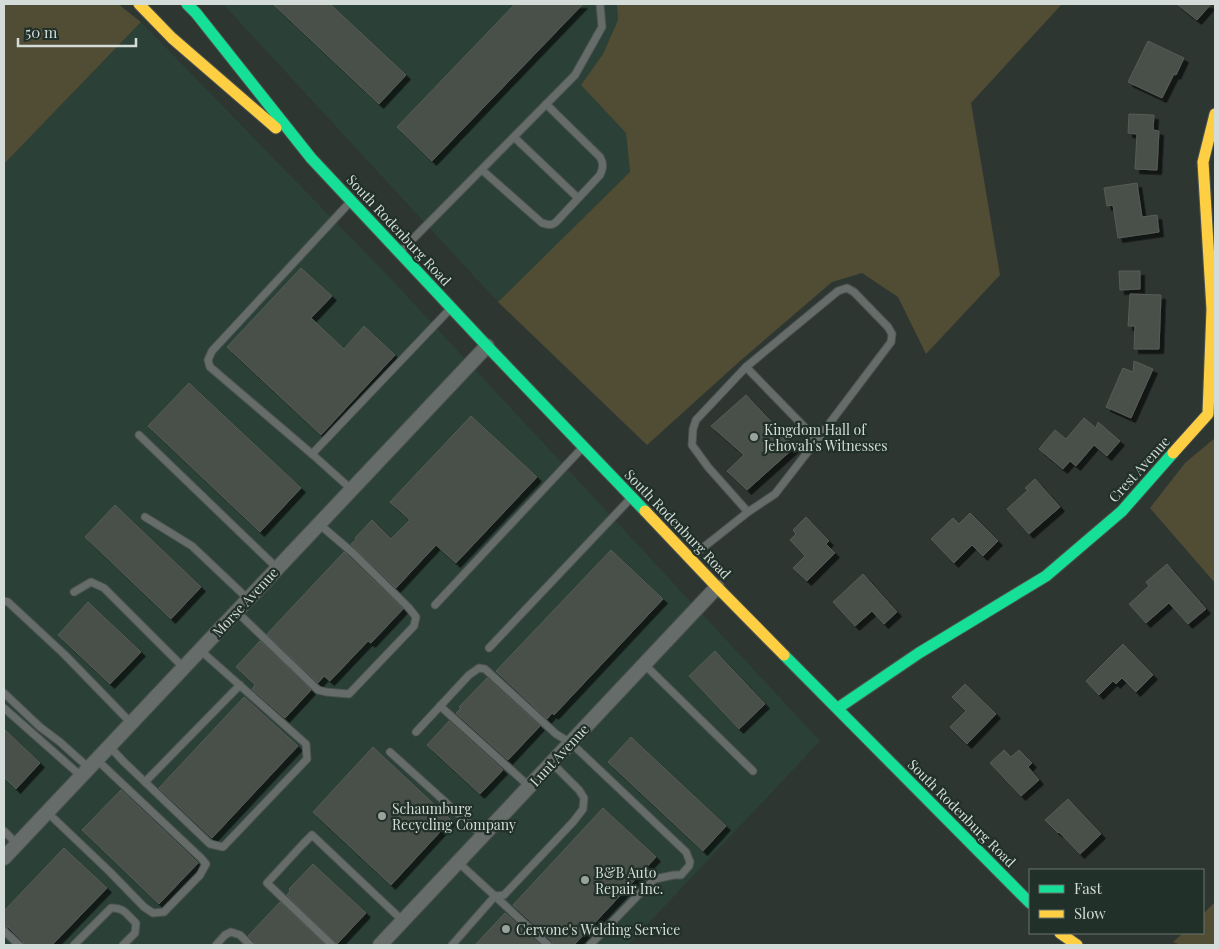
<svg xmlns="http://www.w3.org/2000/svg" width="1219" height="949" viewBox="0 0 1219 949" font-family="'Playfair Display',serif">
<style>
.built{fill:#2b4037}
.green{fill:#514d34}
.building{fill:#484f49;stroke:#575c58;filter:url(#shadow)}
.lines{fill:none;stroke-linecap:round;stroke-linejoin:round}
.lane-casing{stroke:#4c5350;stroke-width:9}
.street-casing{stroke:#4c5350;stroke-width:16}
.fast-casing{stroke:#4c5350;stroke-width:13}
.slow-casing{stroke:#4c5350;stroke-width:13}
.lane{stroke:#656c69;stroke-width:7}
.street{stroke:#656c69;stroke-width:14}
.fast{stroke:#16e098;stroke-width:11}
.slow{stroke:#ffcf43;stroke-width:11}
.poi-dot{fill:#99a29e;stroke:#213029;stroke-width:2}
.labels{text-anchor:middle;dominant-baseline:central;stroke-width:4.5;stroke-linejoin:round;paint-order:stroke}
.street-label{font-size:14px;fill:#d3dcd8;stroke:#213029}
.poi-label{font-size:14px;fill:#d3dcd8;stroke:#213029;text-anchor:start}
</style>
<defs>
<filter id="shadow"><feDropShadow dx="4.5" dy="4.5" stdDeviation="0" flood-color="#0009"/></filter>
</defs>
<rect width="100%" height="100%" fill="#2e3632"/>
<g class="built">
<path d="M223,4H617L618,20L603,54L581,85L626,133L630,172L498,302Z"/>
<path d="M141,22L391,279L820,741L628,945H4V164Z"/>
</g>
<g class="green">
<path d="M4,4H118L141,22L4,164Z"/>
<path d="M617,4H1062L971,103L1000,275L926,354L898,297L862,273L832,282L740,361L647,445L498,302L630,172L626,133L581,85L603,54L618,20Z"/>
<path d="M1215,438V583L1150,508L1185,463Z"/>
<path d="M1215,902V945H1181L1173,942L1183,933H1203V914Z"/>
</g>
<g class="building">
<path d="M273,4H330L406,75L379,104Z"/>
<path d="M515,4H583L432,161L397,127Z"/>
<path d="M1177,4H1211L1197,20Z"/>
<path d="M1148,41L1184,58L1176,75L1174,74L1162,98L1128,82Z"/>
<path d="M1129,114L1154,115L1153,130L1159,131L1157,170L1135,169L1137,134L1128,133Z"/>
<path d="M1137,183L1142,217L1157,215L1159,232L1118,238L1113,205L1107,206L1104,188Z"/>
<path d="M301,268L332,296L311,318L344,349L364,326L395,355L321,435L227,347Z"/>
<path d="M1119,271H1140V289L1120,290Z"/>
<path d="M1130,294L1161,295L1159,349H1134L1135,326H1128Z"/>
<path d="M1134,361L1153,369L1131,418L1106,407L1123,368L1133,372Z"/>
<path d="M189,383L301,488L260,532L148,426Z"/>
<path d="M746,395L795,447L747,490L727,471L744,455L711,426Z"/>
<path d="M471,416L537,477L456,563L436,545L396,588L351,544L356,540L355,538L372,520L391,539L410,520L390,502Z"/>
<path d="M1084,418L1096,428L1098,422L1120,441L1107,456L1094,445L1076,466L1070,461L1063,469L1039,449L1055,430L1066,439Z"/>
<path d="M1035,479L1060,507L1029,534L1007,509L1028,490L1025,488Z"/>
<path d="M115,505L201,587L171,619L85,537Z"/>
<path d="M970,513L998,541L983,556L972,545L954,563L931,539L953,518L959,524Z"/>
<path d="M806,517L829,541L826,544L835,553L807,581L793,568L805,556L790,540L796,534L793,530Z"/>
<path d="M611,550L663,599L554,715L552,713L547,719L496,671Z"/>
<path d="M344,552L403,609L371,643L368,641L330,681L324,676L318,683L267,634Z"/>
<path d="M1167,564L1206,609L1188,624L1169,603L1146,623L1129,604L1149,586L1146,582Z"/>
<path d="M863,574L897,612L884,624L872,611L855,626L833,602Z"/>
<path d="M88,602L141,652L110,684L58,635Z"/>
<path d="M260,641L311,690L285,718L252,689L255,685L236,667Z"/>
<path d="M1123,644L1153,675L1136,692L1122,678L1116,684L1113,681L1099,695L1086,681Z"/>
<path d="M715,651L765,704L739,729L689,676Z"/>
<path d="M487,678L540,726L508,760L456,713L461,708L459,707Z"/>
<path d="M965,684L996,714L967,744L950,727L966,711L952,697Z"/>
<path d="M244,697L298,746L212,838L159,788Z"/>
<path d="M449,721L503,770L480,794L427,745Z"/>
<path d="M4,729L40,763L16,789L4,777Z"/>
<path d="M631,737L726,826L703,851L608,762Z"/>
<path d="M373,747L451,820L391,885L313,812Z"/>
<path d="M1004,750L1011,757L1019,750L1032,763L1028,767L1039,780L1021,796L990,763Z"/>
<path d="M121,790L198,863L159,904L82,830Z"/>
<path d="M1068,799L1101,834L1080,854L1059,832L1058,833L1045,820Z"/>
<path d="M603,808L656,857L574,945H553L552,941L513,905Z"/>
<path d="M64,848L107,888L52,945H24L23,941L8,927L4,926V911Z"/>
<path d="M313,864L366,913L337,944L287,895L290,891L289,889Z"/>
<path d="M280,902L325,945H255L254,941L248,936Z"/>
<path d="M505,913L540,945H475Z"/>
</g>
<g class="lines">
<defs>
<g id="lane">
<path d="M514,137L578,198"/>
<path d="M482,170L542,223C549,225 552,226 557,221L600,175C603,168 604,164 600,157L546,104"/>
<path d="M400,252L575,75L602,27L600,4"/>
<path d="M746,367L696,420L693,429L692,445L708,467L748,512"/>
<path d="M139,435L277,568"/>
<path d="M312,454L210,367L208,360L212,351L351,201"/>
<path d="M351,489L312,454L451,308"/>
<path d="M145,517L192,546L248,599"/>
<path d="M690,558L748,512L775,494L817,440L891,342L892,334L888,327L854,292L847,288L838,291L746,367L817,440"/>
<path d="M74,592L91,582L104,588L183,667"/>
<path d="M4,601L8,602L65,655L131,723"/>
<path d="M435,605L583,447"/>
<path d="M236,611L318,690L326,692L349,694L414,626L416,617L409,608L353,553L319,524"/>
<path d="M489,648L631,498"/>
<path d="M644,664L753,771"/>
<path d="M4,693L40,727L60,742L89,768"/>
<path d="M440,706L530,787"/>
<path d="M4,708L81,776"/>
<path d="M416,732L469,675L479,668L485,669L556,734L571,743L686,852L690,862L689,866L681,875H674L655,879L646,887L590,945"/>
<path d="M109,746L124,762L210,844L223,847L307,759L306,744L200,650"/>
<path d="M390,752L483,836"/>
<path d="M145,782L240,685"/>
<path d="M47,812L110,872L144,907L153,913L164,912L200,875L206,864L201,858L96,759"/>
<path d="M4,831L17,844"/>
<path d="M459,863L548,945"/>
<path d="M4,931L19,945"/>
<path d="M74,945L111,908C124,907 127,915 136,923L135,933L123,945"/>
<path d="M216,945L225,935L231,932L240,935L250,945"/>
<path d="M332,945L267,883L302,845L312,835L403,921"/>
<path d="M452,945L495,896L504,895L573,822L583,809L584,798L579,790L552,763"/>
</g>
<g id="street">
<path d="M4,858L487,346"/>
<path d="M380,945L717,587"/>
</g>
<g id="fast">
<path d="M187,4L196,13L311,158L487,346L645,511"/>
<path d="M784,655L1030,903"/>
<path d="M838,708L919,653L1046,576L1122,511L1173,453"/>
</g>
<g id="slow">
<path d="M139,4L172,38L276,128"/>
<path d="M1173,453L1208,414L1212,309L1203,162L1215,114"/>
<path d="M645,511L717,587L784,655"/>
<path d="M1060,933L1077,945"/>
</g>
</defs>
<use href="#lane" class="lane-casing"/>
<use href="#street" class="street-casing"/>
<use href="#fast" class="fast-casing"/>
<use href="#slow" class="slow-casing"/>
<use href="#lane" class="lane"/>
<use href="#street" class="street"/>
<use href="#fast" class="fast"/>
<use href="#slow" class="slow"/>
</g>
<g class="poi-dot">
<circle cx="754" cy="437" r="5"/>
<circle cx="382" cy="816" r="5"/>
<circle cx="585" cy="880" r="5"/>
<circle cx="506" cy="929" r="5"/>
</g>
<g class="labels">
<g class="street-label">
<text transform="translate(399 230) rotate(47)">South Rodenburg Road</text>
<text transform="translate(1139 469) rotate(-48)">Crest Avenue</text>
<text transform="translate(678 524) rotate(46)">South Rodenburg Road</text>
<text transform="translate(245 602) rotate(-47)">Morse Avenue</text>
<text transform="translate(559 755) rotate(-47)">Lunt Avenue</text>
<text transform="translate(962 813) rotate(45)">South Rodenburg Road</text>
</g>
<g class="poi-label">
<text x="764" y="429">Kingdom Hall of<tspan x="764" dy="16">Jehovah's Witnesses</tspan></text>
<text x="392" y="808">Schaumburg<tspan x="392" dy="16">Recycling Company</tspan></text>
<text x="595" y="872">B&amp;B Auto<tspan x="595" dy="16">Repair Inc.</tspan></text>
<text x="516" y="929">Cervone's Welding Service</text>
</g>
</g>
<rect width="1219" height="949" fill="none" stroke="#d3dcd8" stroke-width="10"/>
<rect x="1029" y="869" width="175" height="65" fill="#213029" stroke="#68756f"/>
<rect x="1039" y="885" width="25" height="8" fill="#16e098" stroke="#68756f"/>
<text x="1074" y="894" font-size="15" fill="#d3dcd8">Fast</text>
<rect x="1039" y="910" width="25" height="8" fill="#ffcf43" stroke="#68756f"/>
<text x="1074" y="919" font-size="15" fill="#d3dcd8">Slow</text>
<path d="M18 38v8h118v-8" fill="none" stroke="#d3dcd8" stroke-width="2.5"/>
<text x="25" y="38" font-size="15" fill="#d3dcd8" stroke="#213029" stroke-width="4" paint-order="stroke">50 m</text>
</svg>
